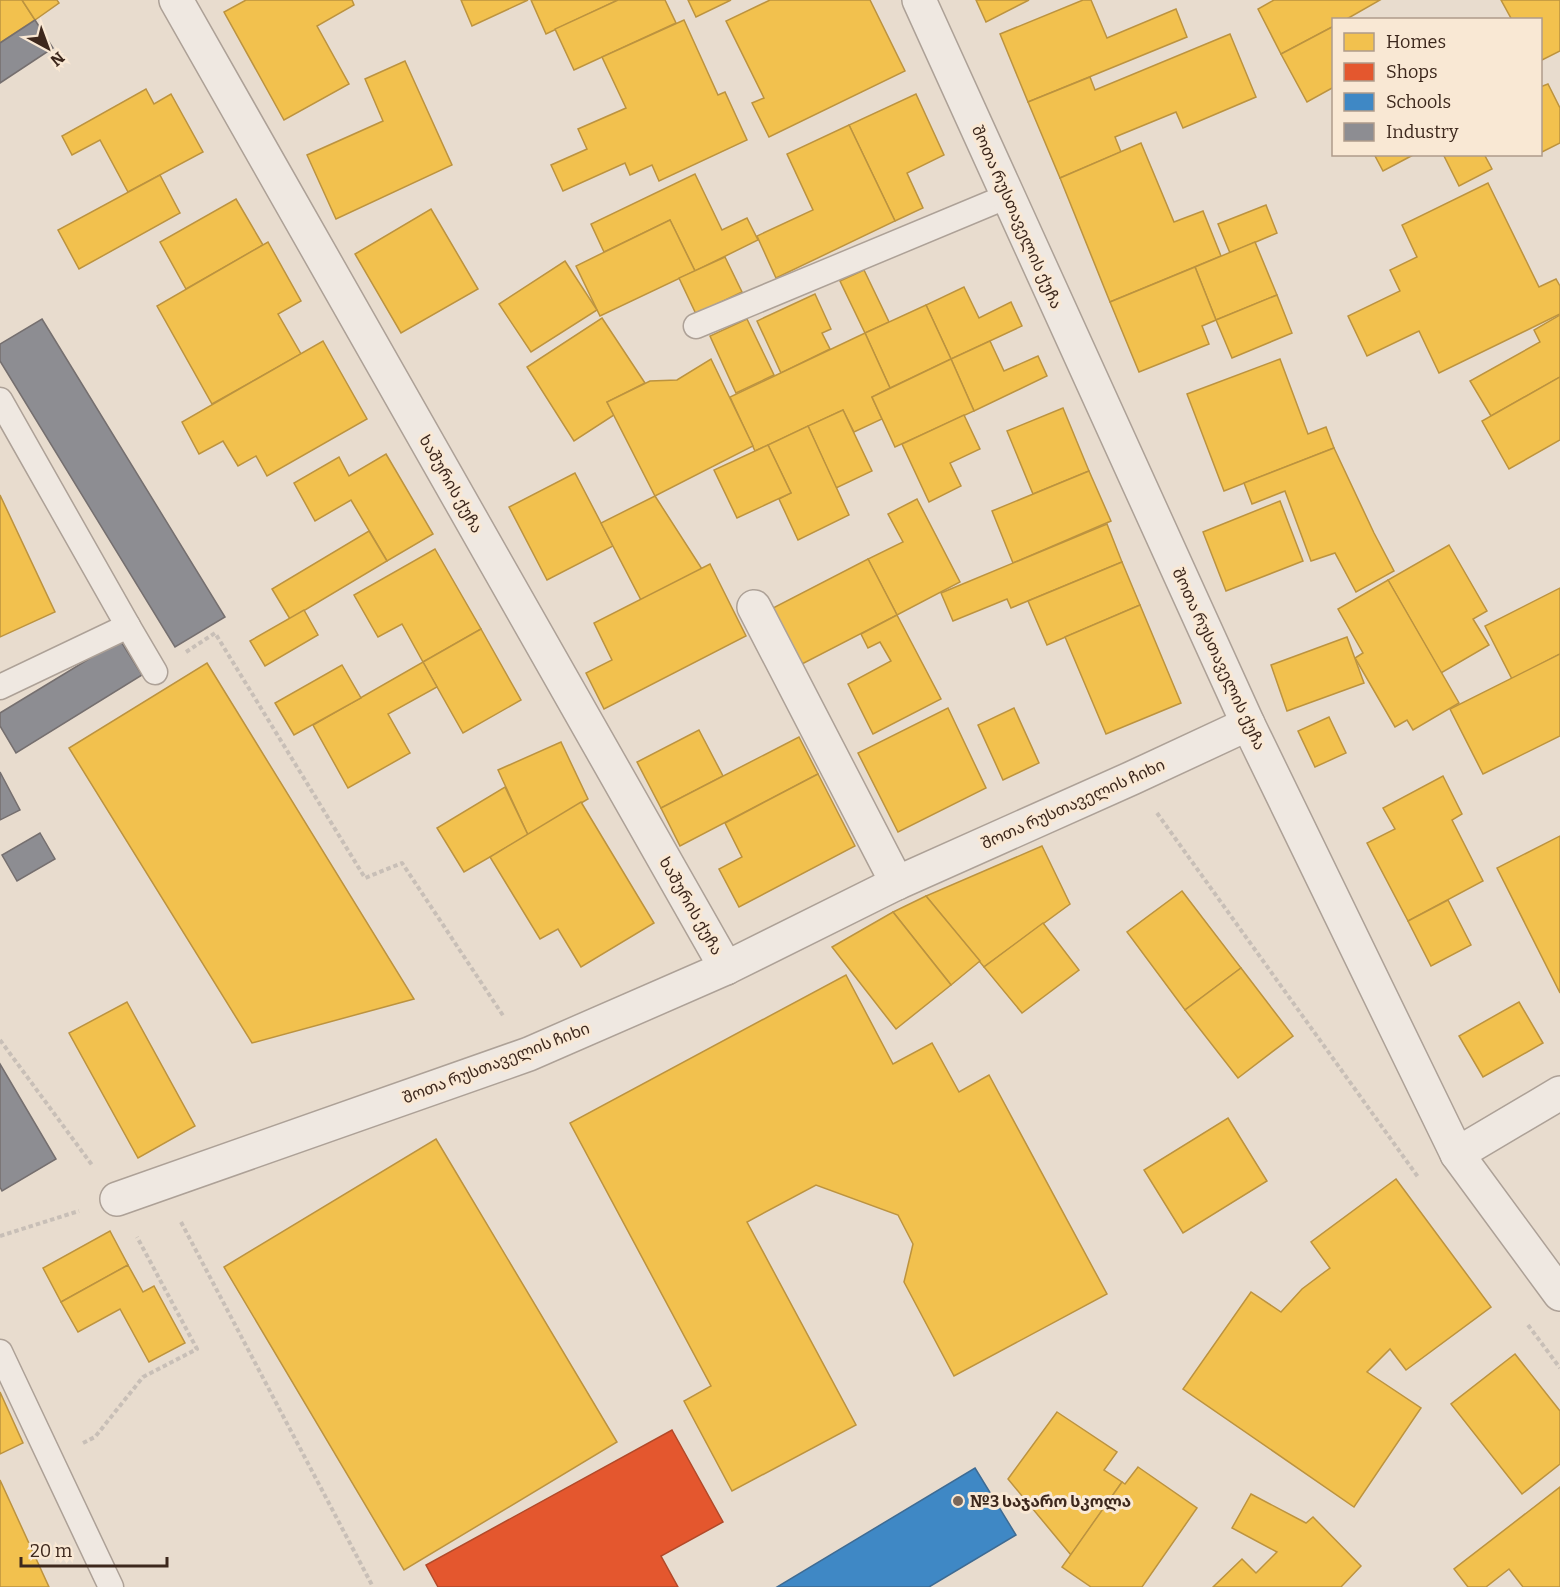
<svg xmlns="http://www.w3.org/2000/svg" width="1560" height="1587" viewBox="0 0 1560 1587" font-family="Bitter,'Noto Sans Georgian',serif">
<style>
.homes{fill:#f2c14e;stroke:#bc933f;stroke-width:1.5}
.shops{fill:#e4572e;stroke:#b24929;stroke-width:1.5}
.schools{fill:#3f88c5;stroke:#3e6b93;stroke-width:1.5}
.industry{fill:#8d8d92;stroke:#756f6f;stroke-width:1.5}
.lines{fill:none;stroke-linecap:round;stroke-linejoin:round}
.service-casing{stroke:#ada197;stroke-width:27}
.minor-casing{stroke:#ada197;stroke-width:36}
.path{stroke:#c8bfb7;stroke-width:4;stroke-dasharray:4.5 3;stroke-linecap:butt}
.service{stroke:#efe8e1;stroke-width:24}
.minor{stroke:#efe8e1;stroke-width:33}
.poi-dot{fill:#79675b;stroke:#f9e8d4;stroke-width:2}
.labels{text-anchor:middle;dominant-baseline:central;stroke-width:6;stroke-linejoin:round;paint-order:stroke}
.street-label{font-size:16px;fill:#3d281d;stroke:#f9e8d4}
.poi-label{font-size:16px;font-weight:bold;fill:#3d281d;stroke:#f9e8d4;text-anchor:start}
</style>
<rect width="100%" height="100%" fill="#e8dcce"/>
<g class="homes">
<path d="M0,0H22L35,20L0,43Z"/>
<path d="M22,0H57L59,3L35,20Z"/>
<path d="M246,0H352L354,5L317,26L349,84L284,120L224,12Z"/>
<path d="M461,0H528L472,26Z"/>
<path d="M531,0H618L546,34Z"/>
<path d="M618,0H665L676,23L574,70L555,29Z"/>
<path d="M688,0H731L696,17Z"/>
<path d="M770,0H870L905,71L769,137L752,103L764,98L726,21Z"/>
<path d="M976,0H1029L986,22Z"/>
<path d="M1083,0H1091L1107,38L1176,9L1187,37L1028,102L1000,34Z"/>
<path d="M1274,0H1380L1345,20H1334V26L1281,54L1258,9Z"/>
<path d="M1501,0H1560V51L1540,61V20H1512Z"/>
<path d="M684,20L718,95L725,92L747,140L659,181L652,165L630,175L625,163L563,191L551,165L587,149L578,129L626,108L602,57Z"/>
<path d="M1334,26V87L1307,102L1281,54Z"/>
<path d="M1230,34L1256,97L1183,128L1176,112L1115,137L1121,152L1060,178L1028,102L1090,77L1095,90Z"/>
<path d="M405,61L452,165L336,219L307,155L383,121L365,79Z"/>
<path d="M1548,84L1560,108V143L1540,153V87Z"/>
<path d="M146,89L154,104L171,94L203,152L128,192L100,140L72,155L62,136Z"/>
<path d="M916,94L944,155L907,173L923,208L895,221L849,125Z"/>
<path d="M849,125L895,221L776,278L757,236L813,210L787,154Z"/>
<path d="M1141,143L1174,222L1203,211L1221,256L1110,302L1060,178Z"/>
<path d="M1374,154H1415L1383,171Z"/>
<path d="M1443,154H1484L1492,169L1459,186Z"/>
<path d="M695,174L722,230L747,218L758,240L695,271L670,220L604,252L591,224Z"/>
<path d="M160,175L180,213L79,269L58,230Z"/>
<path d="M1488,183L1539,287L1556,279L1560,286V314L1439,373L1419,331L1367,356L1348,316L1400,291L1390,270L1417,257L1402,225Z"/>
<path d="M236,199L263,245L186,289L160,242Z"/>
<path d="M1266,205L1277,233L1230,253L1218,224Z"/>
<path d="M431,209L478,289L401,333L355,254Z"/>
<path d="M670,220L695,271L600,316L576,266Z"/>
<path d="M268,242L301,301L278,314L301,354L212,404L157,306Z"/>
<path d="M1255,242L1277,295L1216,320L1195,267Z"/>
<path d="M725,257L742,292L696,314L679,278Z"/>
<path d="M565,261L597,310L531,352L499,304Z"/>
<path d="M1195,267L1216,320L1202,326L1209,344L1139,372L1110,302Z"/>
<path d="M864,270L889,322L865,333L840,281Z"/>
<path d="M964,287L979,318L1011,302L1022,326L951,359L926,305Z"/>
<path d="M815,294L831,329L822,333L830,349L781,373L757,321Z"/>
<path d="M1277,295L1292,333L1232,358L1216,320Z"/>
<path d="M926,305L951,359L890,388L865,333Z"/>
<path d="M1560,315V377L1491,416L1470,381L1540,342L1534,330Z"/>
<path d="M602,318L645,383L607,402L614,415L574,441L527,367Z"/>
<path d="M747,319L774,375L736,393L710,336Z"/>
<path d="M865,333L890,388L872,397L882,419L854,432L843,410L755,451L730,397Z"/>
<path d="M323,341L367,419L267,476L256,456L238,466L223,441L199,454L182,422Z"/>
<path d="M990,341L1004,371L1038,356L1047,376L974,411L951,359Z"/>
<path d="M711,359L753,446L655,496L607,402L650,381L677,380Z"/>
<path d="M951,359L974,411L895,447L872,397Z"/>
<path d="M1280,359L1308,434L1326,427L1334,448L1224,491L1187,394Z"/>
<path d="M1560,377V440L1509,469L1482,421Z"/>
<path d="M1063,408L1089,471L1033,494L1007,431Z"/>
<path d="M843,410L872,471L836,488L808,426Z"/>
<path d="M964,415L980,449L950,463L961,486L929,502L902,444Z"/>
<path d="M808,426L849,515L798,540L779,499L791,493L768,445Z"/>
<path d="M768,445L791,493L737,518L714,470Z"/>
<path d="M1334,448L1374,533L1394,571L1356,592L1335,553L1311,561L1285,491L1252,504L1244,483Z"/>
<path d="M386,454L433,534L387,561L351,500L315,521L294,483L339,457L349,476Z"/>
<path d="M1089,471L1111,521L1013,563L992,511Z"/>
<path d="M575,473L613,546L547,580L509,507Z"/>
<path d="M0,495L55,612L0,637Z"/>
<path d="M655,496L702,569L641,600L601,523Z"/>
<path d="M917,499L960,582L897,615L868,559L903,542L888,514Z"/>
<path d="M1280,501L1303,561L1226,591L1203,532Z"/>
<path d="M1107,524L1122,562L1011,608L1007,599L953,621L941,593Z"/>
<path d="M369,531L387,561L290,619L272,589Z"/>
<path d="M1449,545L1487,611L1473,619L1489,645L1441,673L1388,580Z"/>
<path d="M435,549L481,629L423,662L402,624L378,637L354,595Z"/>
<path d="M868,559L897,615L802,664L773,608Z"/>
<path d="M1122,562L1140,605L1047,645L1028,601Z"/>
<path d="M710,564L746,636L604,709L586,673L612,660L594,623Z"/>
<path d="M1388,580L1459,703L1413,730L1407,720L1395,727L1355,658L1363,653L1338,609Z"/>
<path d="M1560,588V654L1512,679L1485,626Z"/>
<path d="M1140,605L1181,703L1106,734L1065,637Z"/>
<path d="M304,610L318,635L265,666L250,641Z"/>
<path d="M897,615L941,699L873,734L848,684L891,661L880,642L868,648L861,634Z"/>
<path d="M481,629L521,700L463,733L423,662Z"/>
<path d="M1347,637L1364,683L1287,711L1271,665Z"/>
<path d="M1560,654V736L1483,774L1450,709Z"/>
<path d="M423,662L437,687L388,714L410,753L348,788L313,725Z"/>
<path d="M207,663L414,999L252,1043L69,748Z"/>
<path d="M342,665L361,698L294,735L275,703Z"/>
<path d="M948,708L986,788L898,832L858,753Z"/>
<path d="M1014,708L1039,763L1003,780L978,725Z"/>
<path d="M1329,717L1346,753L1315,767L1298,731Z"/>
<path d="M699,730L723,776L661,808L637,762Z"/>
<path d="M799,737L818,774L680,846L661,808Z"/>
<path d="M561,742L588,799L528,835L498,770Z"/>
<path d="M818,774L855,846L739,907L719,869L742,857L725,823Z"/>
<path d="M1443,776L1462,814L1452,820L1483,881L1408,921L1367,843L1395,829L1383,808Z"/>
<path d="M505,787L528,835L464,872L437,828Z"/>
<path d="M581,802L654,923L581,967L558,929L540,939L490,857Z"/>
<path d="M1560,836V993L1497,868Z"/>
<path d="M1042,846L1070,904L984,967L926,896Z"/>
<path d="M1182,891L1241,968L1185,1010L1127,932Z"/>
<path d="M926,896L980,961L951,985L893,912Z"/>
<path d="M1448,900L1471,945L1431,966L1408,921Z"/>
<path d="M893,912L951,985L896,1029L832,947Z"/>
<path d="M1043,923L1079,970L1022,1013L984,967Z"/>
<path d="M1241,968L1293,1036L1238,1078L1185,1010Z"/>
<path d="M846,975L893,1064L932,1043L959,1092L989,1075L1107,1294L954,1376L904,1282L913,1244L898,1215L816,1185L747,1222L856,1425L732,1491L684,1401L711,1386L570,1123Z"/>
<path d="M127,1002L195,1126L138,1158L69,1033Z"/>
<path d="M1519,1002L1543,1043L1483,1077L1459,1036Z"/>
<path d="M1228,1118L1267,1181L1183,1233L1144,1170Z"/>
<path d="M436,1139L617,1442L404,1570L224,1267Z"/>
<path d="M1396,1179L1491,1307L1406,1370L1390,1349L1367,1372L1421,1408L1354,1507L1183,1389L1251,1292L1281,1312L1302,1289L1330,1268L1311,1242Z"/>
<path d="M110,1231L128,1265L61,1302L43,1268Z"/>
<path d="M128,1265L143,1292L154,1286L185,1343L149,1362L120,1309L78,1332L61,1302Z"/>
<path d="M1515,1354L1560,1411V1464L1522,1494L1451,1404Z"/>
<path d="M0,1392L23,1443L0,1454Z"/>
<path d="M1057,1412L1117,1452L1104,1470L1122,1482L1071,1555L1008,1479Z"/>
<path d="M1138,1467L1197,1508L1142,1587H1091L1062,1567L1122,1482L1125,1484Z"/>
<path d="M0,1480L49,1587H0Z"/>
<path d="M1560,1487V1587H1523L1509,1569L1486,1587H1468L1454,1569Z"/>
<path d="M1251,1494L1306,1523L1313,1517L1361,1566L1341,1587H1213L1242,1559L1256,1573L1277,1552L1232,1528Z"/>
</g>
<path class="shops" d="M672,1430L723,1522L661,1556L678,1587H438L426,1565Z"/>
<path class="schools" d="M975,1468L1016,1535L929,1587H777Z"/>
<g class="industry">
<path d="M35,20L53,48L0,83V43Z"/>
<path d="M42,319L225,617L175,647L0,361V344Z"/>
<path d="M120,640L142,675L16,753L0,726V713Z"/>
<path d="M0,772L20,810L0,820Z"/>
<path d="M40,833L55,859L17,881L2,855Z"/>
<path d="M0,1064L56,1159L2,1191L0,1187Z"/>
</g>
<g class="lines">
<defs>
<g id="service">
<path d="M696,326L1008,196"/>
<path d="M0,400L128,626"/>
<path d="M0,687L128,626L155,672"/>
<path d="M0,1352L111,1587"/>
</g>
<g id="minor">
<path d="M176,0L726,968"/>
<path d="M919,0L1248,724L1457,1154L1560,1294"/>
<path d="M754,607L897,883"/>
<path d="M1457,1154L1560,1093"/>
<path d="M117,1199L529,1054L726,968L897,883L1132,778L1248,724"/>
</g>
</defs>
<use href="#service" class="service-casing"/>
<use href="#minor" class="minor-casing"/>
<g class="path">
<path d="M186,652L215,633L365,878L402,863L504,1017"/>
<path d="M1157,813L1418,1177"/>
<path d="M0,1040L92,1165"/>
<path d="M181,1222L373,1587"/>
<path d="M0,1236L79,1211"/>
<path d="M1528,1325L1560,1368"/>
<path d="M83,1443L95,1437L143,1377L197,1349L137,1237"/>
</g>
<use href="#service" class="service"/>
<use href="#minor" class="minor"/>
</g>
<circle class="poi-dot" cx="958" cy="1501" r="6"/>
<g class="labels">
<g class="street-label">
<text transform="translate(1017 217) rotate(66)">შოთა რუსთაველის ქუჩა</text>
<text transform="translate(451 484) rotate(60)">ხაშურის ქუჩა</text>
<text transform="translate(1219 659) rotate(65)">შოთა რუსთაველის ქუჩა</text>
<text transform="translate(1073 804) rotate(-24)">შოთა რუსთაველის ჩიხი</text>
<text transform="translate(691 906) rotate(60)">ხაშურის ქუჩა</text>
<text transform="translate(496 1063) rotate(-21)">შოთა რუსთაველის ჩიხი</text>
</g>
<g class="poi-label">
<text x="970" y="1501">№3 საჯარო სკოლა</text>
</g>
</g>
<rect x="1332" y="18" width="210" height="138" fill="#f9e8d4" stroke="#ae9b8b" stroke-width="1.5"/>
<rect x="1344" y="33" width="30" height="18" fill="#f2c14e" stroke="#ae9b8b" stroke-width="1.5"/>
<text x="1386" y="48" font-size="18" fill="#3d281d">Homes</text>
<rect x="1344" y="63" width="30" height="18" fill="#e4572e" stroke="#ae9b8b" stroke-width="1.5"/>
<text x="1386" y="78" font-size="18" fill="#3d281d">Shops</text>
<rect x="1344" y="93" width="30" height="18" fill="#3f88c5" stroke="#ae9b8b" stroke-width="1.5"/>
<text x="1386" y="108" font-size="18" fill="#3d281d">Schools</text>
<rect x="1344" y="123" width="30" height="18" fill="#8d8d92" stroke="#ae9b8b" stroke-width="1.5"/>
<text x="1386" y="138" font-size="18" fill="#3d281d">Industry</text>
<g transform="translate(48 48) rotate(139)" stroke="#f9e8d4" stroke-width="4.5" paint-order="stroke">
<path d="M0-4.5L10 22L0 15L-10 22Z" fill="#3d281d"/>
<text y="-9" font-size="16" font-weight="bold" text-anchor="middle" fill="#3d281d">N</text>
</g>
<path d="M21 1557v9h146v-9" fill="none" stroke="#3d281d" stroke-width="3"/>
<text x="30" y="1557" font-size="18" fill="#3d281d" stroke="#f9e8d4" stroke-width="4.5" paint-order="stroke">20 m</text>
</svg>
